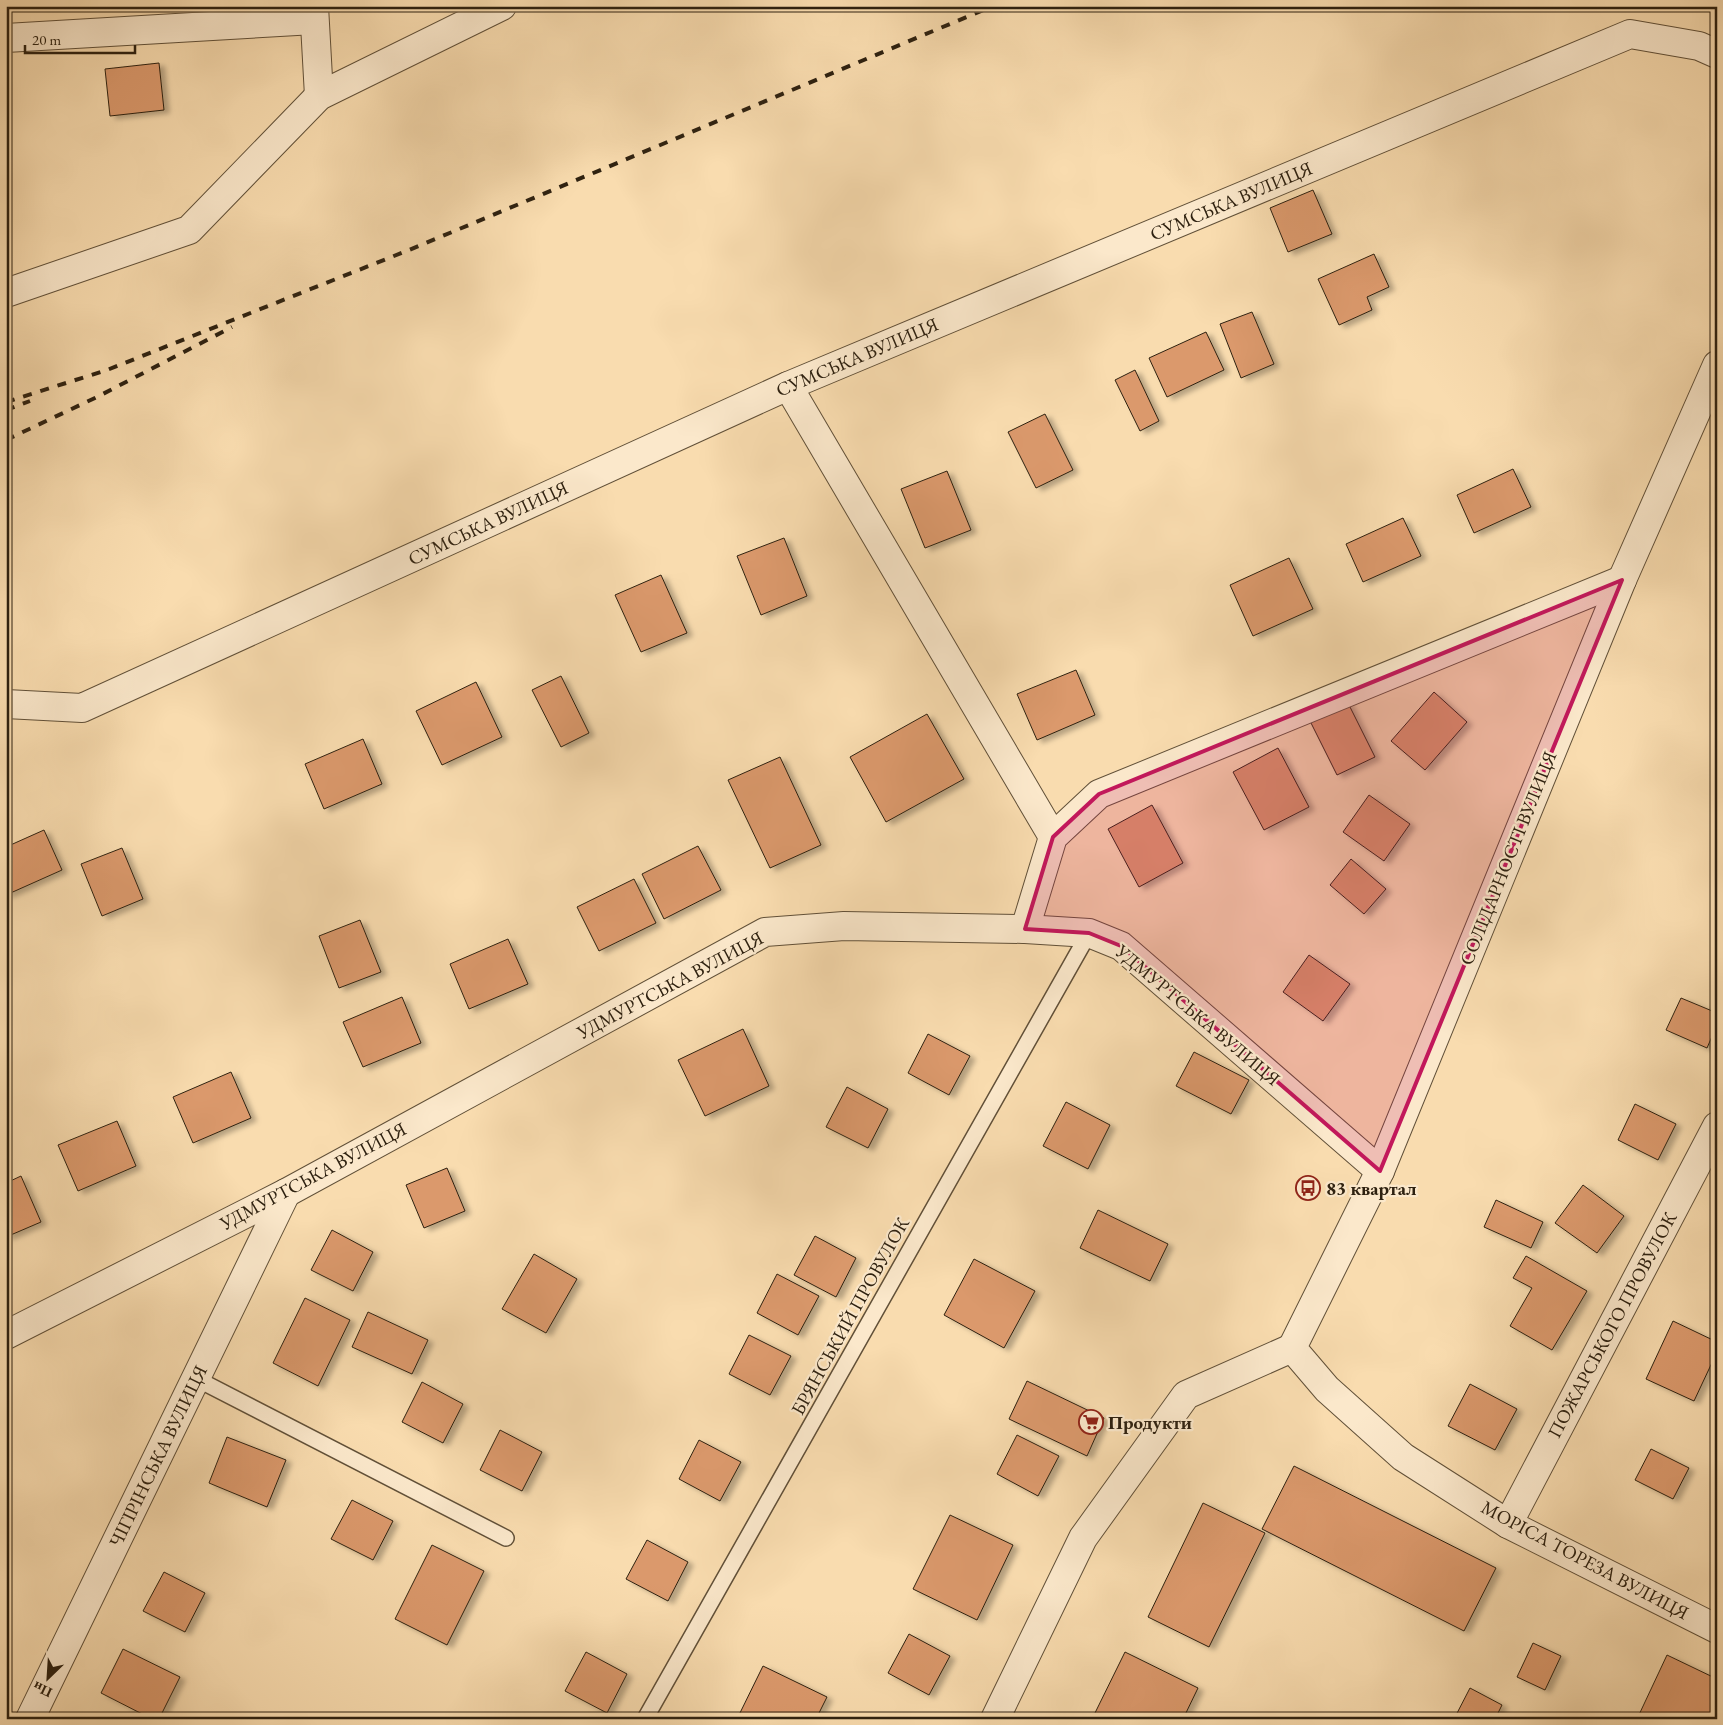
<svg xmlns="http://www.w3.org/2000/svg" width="1723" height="1725" viewBox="0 0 1723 1725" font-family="'EB Garamond',serif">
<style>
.building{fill:#db996c;stroke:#2e2110;filter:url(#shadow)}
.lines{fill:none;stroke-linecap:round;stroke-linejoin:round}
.service-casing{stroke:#615038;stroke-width:18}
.minor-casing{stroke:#615038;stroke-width:30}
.tertiary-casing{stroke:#615038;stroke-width:30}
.service{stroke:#fbe8cb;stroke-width:15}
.minor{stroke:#fbe8cb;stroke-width:28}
.tertiary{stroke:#fbe8cb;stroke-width:28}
.rail{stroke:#2e2110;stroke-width:4;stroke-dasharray:9 9;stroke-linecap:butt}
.marked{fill:#c2185b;fill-opacity:0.2;stroke:#c2185b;stroke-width:4;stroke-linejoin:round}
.labels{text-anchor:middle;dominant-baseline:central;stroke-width:4.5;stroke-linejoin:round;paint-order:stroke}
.street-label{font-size:19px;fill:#2e2110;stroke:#fbe8cb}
.poi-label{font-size:19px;font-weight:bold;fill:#2e2110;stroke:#fbe8cb;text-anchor:start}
</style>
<defs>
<filter id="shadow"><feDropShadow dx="5.5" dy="3" stdDeviation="2.5" flood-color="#0004"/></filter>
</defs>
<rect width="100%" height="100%" fill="#f9dcaf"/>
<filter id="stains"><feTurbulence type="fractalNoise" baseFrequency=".004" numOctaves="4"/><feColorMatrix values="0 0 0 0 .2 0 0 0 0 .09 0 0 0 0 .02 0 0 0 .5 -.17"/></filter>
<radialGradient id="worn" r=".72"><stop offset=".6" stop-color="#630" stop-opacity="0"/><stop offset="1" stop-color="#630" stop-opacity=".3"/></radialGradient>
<g class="building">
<path d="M159,63L164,110L110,116L105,69Z"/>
<path d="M1313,190L1332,234L1288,252L1270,208Z"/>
<path d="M1374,254L1389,287L1367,297L1372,310L1339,325L1318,279Z"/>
<path d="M1252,312L1274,364L1241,378L1220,324Z"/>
<path d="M1206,332L1224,370L1167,397L1149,358Z"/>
<path d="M1135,370L1159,421L1140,431L1115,380Z"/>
<path d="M1045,414L1073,470L1036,488L1008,432Z"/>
<path d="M1513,469L1531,507L1474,533L1457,495Z"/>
<path d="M947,471L971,530L925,548L901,489Z"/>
<path d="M1403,518L1421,556L1363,582L1346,544Z"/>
<path d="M784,538L807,596L761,615L737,556Z"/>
<path d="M1289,558L1313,609L1253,636L1230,585Z"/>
<path d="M661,575L687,633L641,652L615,595Z"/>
<path d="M1076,670L1095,715L1037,740L1017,694Z"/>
<path d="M561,676L589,733L561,747L532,690Z"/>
<path d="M476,682L502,737L442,765L416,711Z"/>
<path d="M1434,692L1467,722L1425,770L1391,741Z"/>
<path d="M1347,701L1375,757L1337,775L1309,719Z"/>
<path d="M927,714L964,779L886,822L850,757Z"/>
<path d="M363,739L382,784L324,809L305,764Z"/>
<path d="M1278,748L1309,807L1264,830L1233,772Z"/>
<path d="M780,757L821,845L770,868L728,780Z"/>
<path d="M1369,795L1410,824L1384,861L1343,832Z"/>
<path d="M1152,805L1183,863L1139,887L1108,829Z"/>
<path d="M44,830L62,870L6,895V847Z"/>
<path d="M698,846L721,890L664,919L642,874Z"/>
<path d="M122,848L143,899L102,916L81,864Z"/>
<path d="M1351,859L1386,889L1364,914L1330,885Z"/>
<path d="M634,879L656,923L599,951L577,907Z"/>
<path d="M360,920L381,972L339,988L319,936Z"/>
<path d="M508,939L528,984L469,1009L450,964Z"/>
<path d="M1309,955L1350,984L1323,1021L1283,992Z"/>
<path d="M402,997L421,1043L363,1067L343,1022Z"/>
<path d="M1681,998L1717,1013V1025L1707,1048L1666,1030Z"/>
<path d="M743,1029L769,1086L705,1116L678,1060Z"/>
<path d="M928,1034L970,1056L949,1095L908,1073Z"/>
<path d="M1194,1052L1249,1080L1231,1114L1176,1086Z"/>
<path d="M231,1072L251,1118L193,1143L173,1097Z"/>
<path d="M847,1087L888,1109L868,1148L826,1127Z"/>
<path d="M1066,1102L1110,1125L1088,1169L1043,1146Z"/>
<path d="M1635,1104L1676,1124L1658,1160L1618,1140Z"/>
<path d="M117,1121L136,1166L78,1191L58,1145Z"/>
<path d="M447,1168L465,1211L424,1228L406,1185Z"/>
<path d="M21,1176L41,1222L6,1237V1183Z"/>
<path d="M1583,1185L1624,1216L1597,1253L1555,1223Z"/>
<path d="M1496,1200L1543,1222L1531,1248L1484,1227Z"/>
<path d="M1098,1210L1168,1244L1150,1281L1080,1248Z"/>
<path d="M332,1230L373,1252L353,1291L311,1270Z"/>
<path d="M815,1236L856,1258L836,1297L794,1275Z"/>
<path d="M534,1254L577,1279L546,1333L502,1309Z"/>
<path d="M1526,1256L1587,1291L1552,1350L1510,1326L1532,1288L1513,1278Z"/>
<path d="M974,1259L1035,1291L1004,1348L944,1315Z"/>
<path d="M777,1274L819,1296L798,1335L757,1313Z"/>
<path d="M305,1298L350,1320L318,1386L273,1363Z"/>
<path d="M368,1312L428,1340L412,1374L352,1347Z"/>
<path d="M1673,1321L1717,1342V1352L1694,1401L1646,1379Z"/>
<path d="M749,1335L791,1356L770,1395L729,1374Z"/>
<path d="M1027,1381L1104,1418L1087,1456L1009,1419Z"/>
<path d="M422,1382L463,1404L443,1443L402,1422Z"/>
<path d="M1470,1384L1517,1409L1495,1450L1448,1426Z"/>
<path d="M500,1430L542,1452L522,1491L480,1470Z"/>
<path d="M1017,1435L1059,1456L1038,1496L997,1474Z"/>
<path d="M227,1437L286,1460L267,1507L209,1483Z"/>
<path d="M699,1440L741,1462L720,1501L679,1479Z"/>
<path d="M1651,1449L1689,1468L1673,1499L1635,1480Z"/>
<path d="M1294,1466L1496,1568L1464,1631L1262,1529Z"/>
<path d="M352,1500L393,1521L373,1560L331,1539Z"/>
<path d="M1203,1503L1265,1533L1209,1647L1148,1617Z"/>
<path d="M950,1515L1013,1545L977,1620L913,1589Z"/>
<path d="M647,1540L688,1562L668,1601L626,1579Z"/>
<path d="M432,1545L484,1571L447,1645L395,1619Z"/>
<path d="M164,1572L205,1593L185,1632L143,1611Z"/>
<path d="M909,1634L950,1656L929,1695L888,1673Z"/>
<path d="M1533,1643L1561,1656L1545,1690L1517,1677Z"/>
<path d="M123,1649L180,1677L159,1719H152L101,1693Z"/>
<path d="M586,1652L627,1674L607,1713L565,1691Z"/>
<path d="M1125,1652L1198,1688L1183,1719H1092Z"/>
<path d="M1667,1655L1717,1679V1719H1637Z"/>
<path d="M763,1666L827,1697L816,1719H737Z"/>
<path d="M1470,1688L1502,1705L1495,1719H1454Z"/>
</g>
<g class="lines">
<defs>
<g id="service">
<path d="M195,1378L506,1538"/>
<path d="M645,1719L1089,933"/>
</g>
<g id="minor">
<path d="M314,6L319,96"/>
<path d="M6,38L314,20"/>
<path d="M6,293L189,230L319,96L502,6"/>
<path d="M788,386L1053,837"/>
<path d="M6,704L82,708L788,386L1630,34L1699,46L1717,54"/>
<path d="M1025,929L1053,837L1099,794L1622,580"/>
<path d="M6,1335L286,1193L765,932L844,926L1025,929L1089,933L1121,946L1380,1171"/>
<path d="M1508,1524L1717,1126"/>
<path d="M30,1719L286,1193"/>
</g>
<g id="tertiary">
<path d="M1717,365L1622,580L1380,1171L1292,1348L1327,1389L1403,1457L1508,1524L1717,1629"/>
<path d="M995,1719L1083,1538L1186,1395L1292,1348"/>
</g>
</defs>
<use href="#service" class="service-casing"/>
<use href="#minor" class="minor-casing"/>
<use href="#tertiary" class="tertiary-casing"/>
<use href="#service" class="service"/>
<use href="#minor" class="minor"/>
<use href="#tertiary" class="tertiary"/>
<g class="rail">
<path d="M6,402L107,370L409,250L993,6"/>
<path d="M6,410L30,401"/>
<path d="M6,440L97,397L232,327"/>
</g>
</g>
<path class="marked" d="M1622,580L1380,1171L1121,946L1089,933L1025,929L1053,837L1099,794Z"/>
<defs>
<symbol id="bus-ring" viewBox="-11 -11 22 22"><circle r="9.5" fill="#fbe8cb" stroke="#8f2418" stroke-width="1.5"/><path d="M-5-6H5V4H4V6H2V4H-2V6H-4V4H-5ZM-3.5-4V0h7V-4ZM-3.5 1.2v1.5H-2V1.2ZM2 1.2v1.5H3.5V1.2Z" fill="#8f2418"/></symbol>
<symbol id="supermarket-ring" viewBox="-11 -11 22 22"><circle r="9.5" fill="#fbe8cb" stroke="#8f2418" stroke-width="1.5"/><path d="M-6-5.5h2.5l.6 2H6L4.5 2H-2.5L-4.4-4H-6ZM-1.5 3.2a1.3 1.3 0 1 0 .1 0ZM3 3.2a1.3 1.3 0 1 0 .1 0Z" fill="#8f2418"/></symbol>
</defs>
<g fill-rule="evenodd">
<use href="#bus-ring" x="1294" y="1174" width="28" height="28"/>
<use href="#supermarket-ring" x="1077" y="1408" width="28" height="28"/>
</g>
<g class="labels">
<g class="street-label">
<text transform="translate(1231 201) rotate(-23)">СУМСЬКА ВУЛИЦЯ</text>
<text transform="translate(857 357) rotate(-23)">СУМСЬКА ВУЛИЦЯ</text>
<text transform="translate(488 523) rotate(-25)">СУМСЬКА ВУЛИЦЯ</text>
<text transform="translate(1508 858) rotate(-68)">СОЛІДАРНОСТІ ВУЛИЦЯ</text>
<text transform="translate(670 985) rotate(-28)">УДМУРТСЬКА ВУЛИЦЯ</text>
<text transform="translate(1198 1015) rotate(40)">УДМУРТСЬКА ВУЛИЦЯ</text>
<text transform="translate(313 1176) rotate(-28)">УДМУРТСЬКА ВУЛИЦЯ</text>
<text transform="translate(850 1316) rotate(-61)">БРЯНСЬКИЙ ПРОВУЛОК</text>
<text transform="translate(1612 1325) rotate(-62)">ПОЖАРСЬКОГО ПРОВУЛОК</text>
<text transform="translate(158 1456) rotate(-64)">ЧIГIРIНСЬКА ВУЛИЦЯ</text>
<text transform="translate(1585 1560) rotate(28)">МОРІСА ТОРЕЗА ВУЛИЦЯ</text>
</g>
<g class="poi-label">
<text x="1326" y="1188">83 квартал</text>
<text x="1108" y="1422">Продукти</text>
</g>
</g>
<rect width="1723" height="1725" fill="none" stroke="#f9dcaf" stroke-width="25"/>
<rect x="8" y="8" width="1708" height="1710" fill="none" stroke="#2e2110" stroke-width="2.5"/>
<rect x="12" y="12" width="1698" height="1700" fill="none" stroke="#2e2110"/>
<g transform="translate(48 1678) rotate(205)" stroke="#fbe8cb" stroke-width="4" paint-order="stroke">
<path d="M0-4L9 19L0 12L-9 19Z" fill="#2e2110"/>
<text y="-8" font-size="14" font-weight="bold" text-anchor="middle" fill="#2e2110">Пн</text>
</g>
<path d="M25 45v8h110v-8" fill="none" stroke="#2e2110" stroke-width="2.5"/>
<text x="32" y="45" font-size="15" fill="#2e2110" stroke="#fbe8cb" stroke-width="4" paint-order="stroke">20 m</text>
<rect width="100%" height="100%" filter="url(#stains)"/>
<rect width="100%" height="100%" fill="url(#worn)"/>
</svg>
